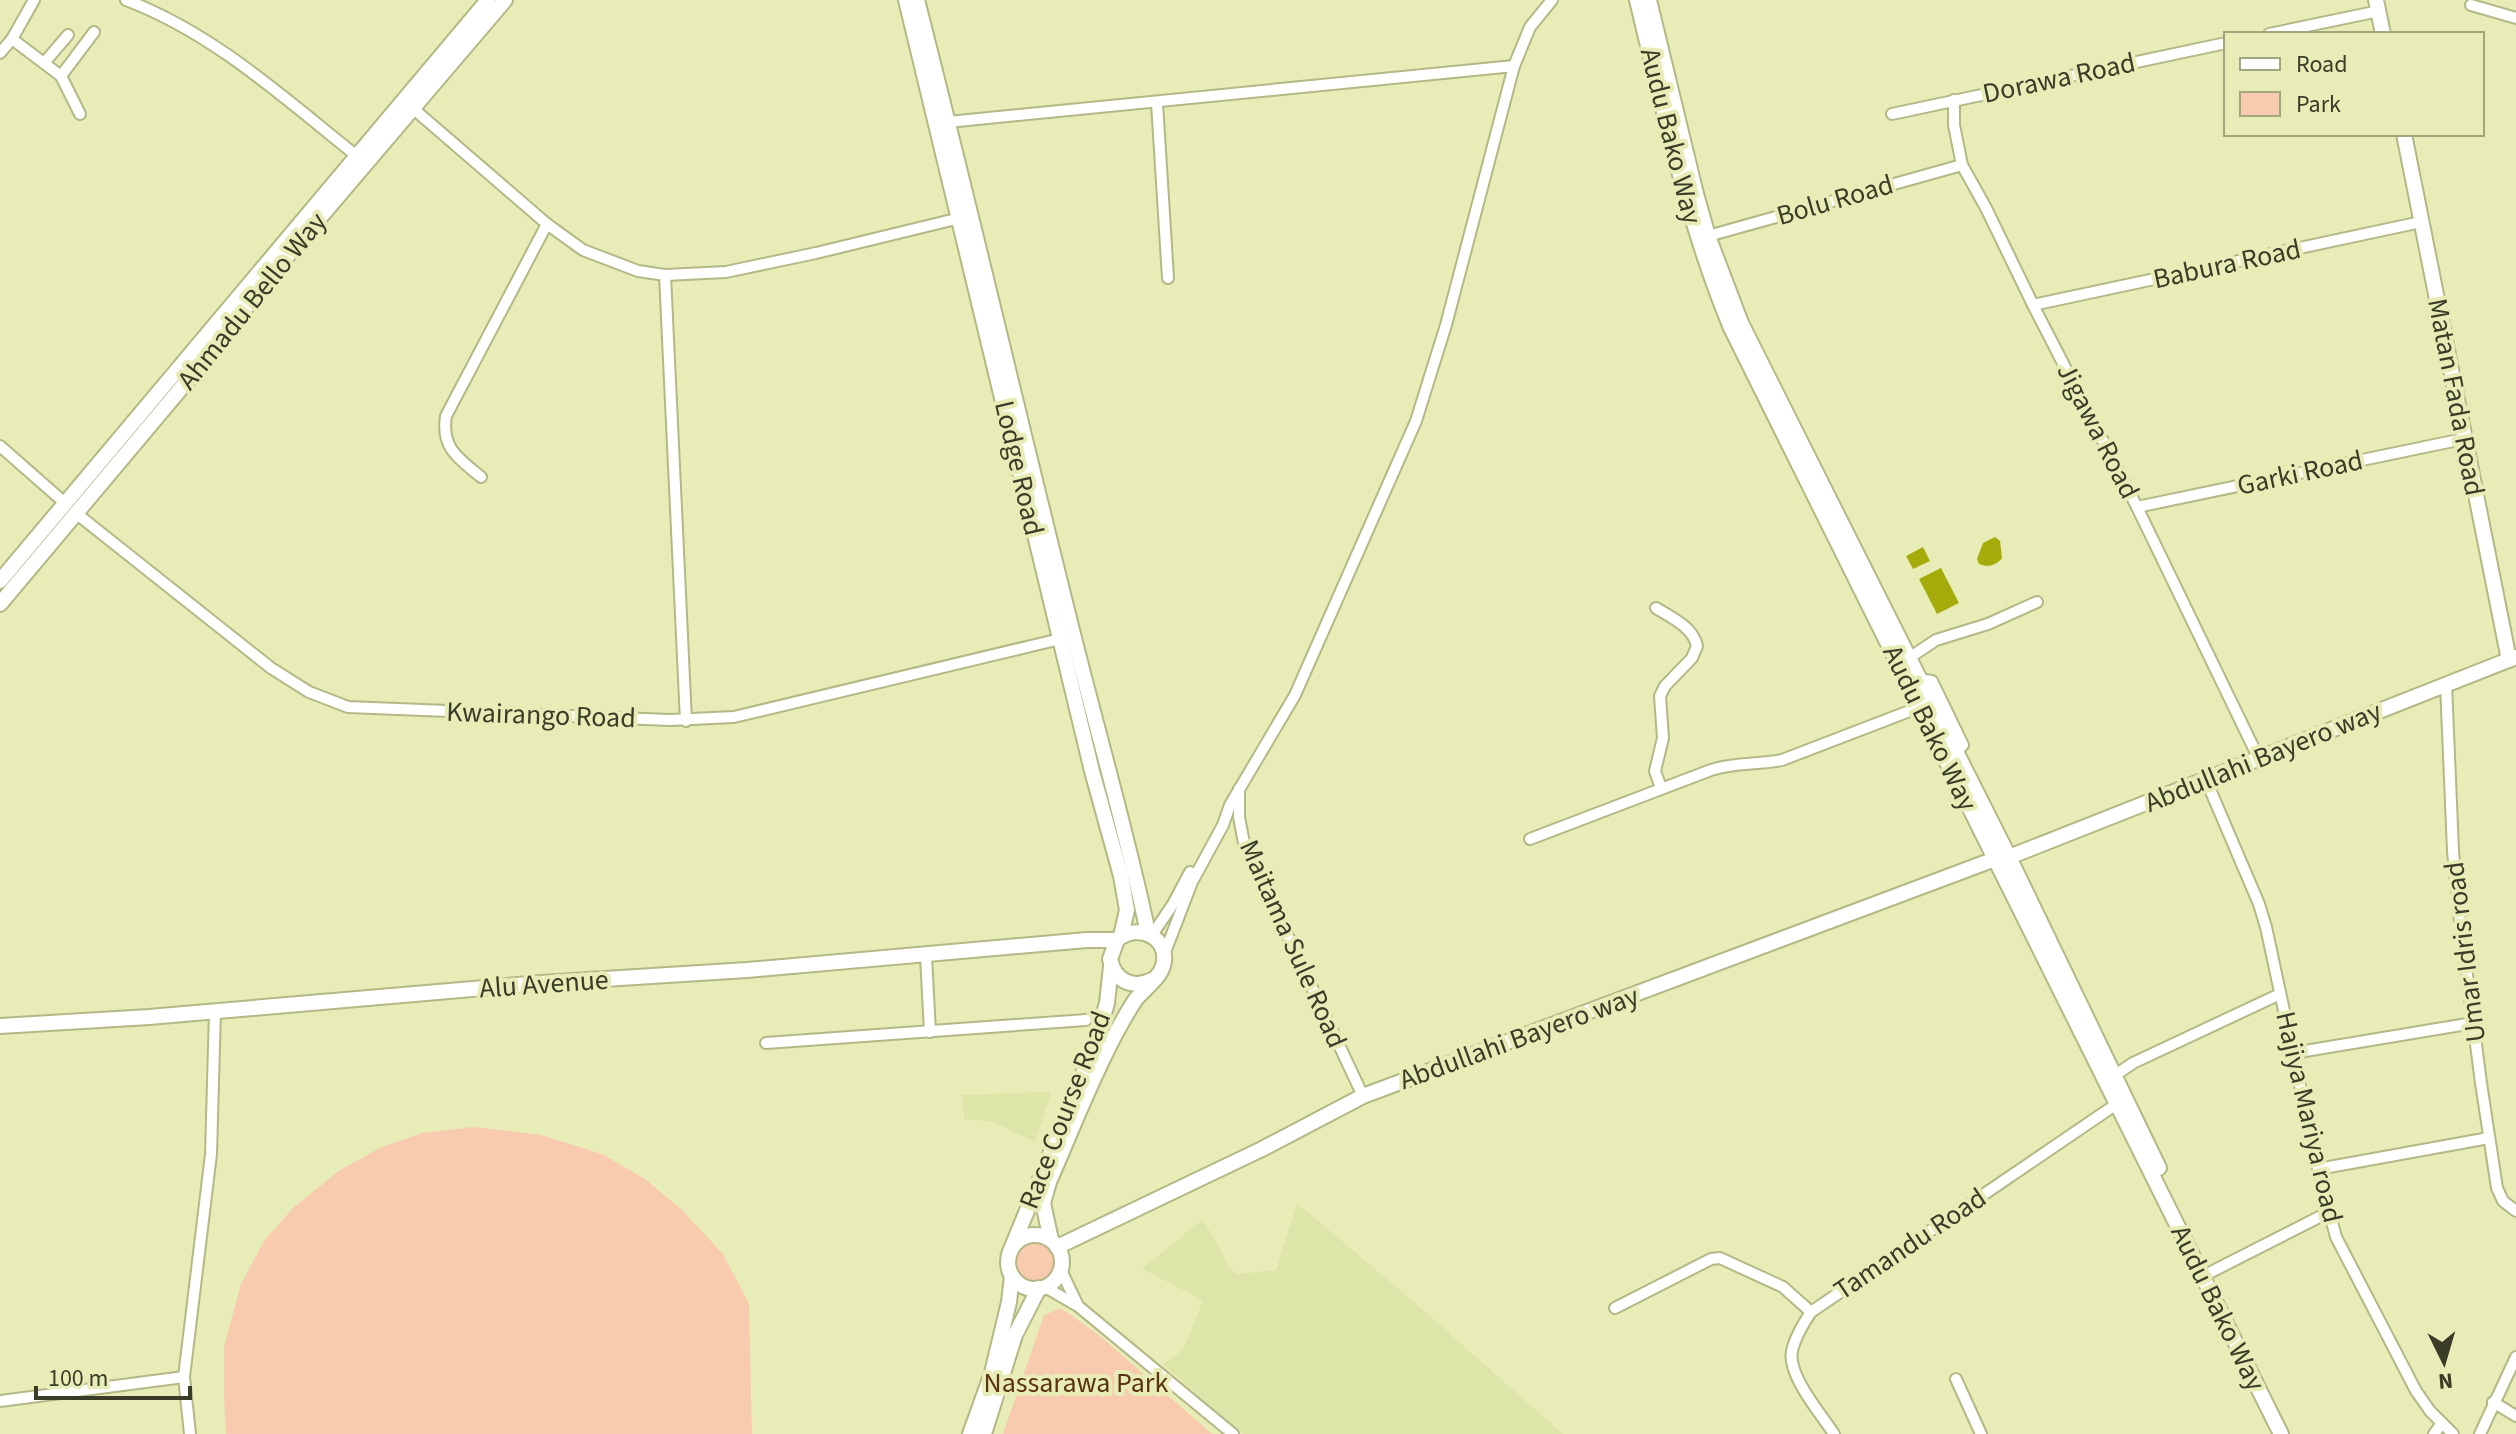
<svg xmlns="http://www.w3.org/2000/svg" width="2516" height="1434" viewBox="0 0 2516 1434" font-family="'Source Sans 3',sans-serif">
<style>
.built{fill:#dee5a8}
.green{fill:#f8cbaf}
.water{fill:#a4ab0a}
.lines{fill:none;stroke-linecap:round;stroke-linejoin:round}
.minor-casing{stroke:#b3b885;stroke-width:14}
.tertiary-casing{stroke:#b3b885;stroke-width:18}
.secondary-casing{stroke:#b3b885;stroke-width:18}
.minor{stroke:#fff;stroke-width:10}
.tertiary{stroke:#fff;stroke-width:14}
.secondary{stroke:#fff;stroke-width:14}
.labels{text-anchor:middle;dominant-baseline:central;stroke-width:8;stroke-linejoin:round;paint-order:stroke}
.street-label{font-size:28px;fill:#3a3c27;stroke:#e8edb8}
.park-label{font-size:28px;fill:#5c3214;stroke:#e8edb8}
</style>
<rect width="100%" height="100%" fill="#e8edb8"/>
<g class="built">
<path d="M1047,1092L1051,1093L1035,1142L991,1121L964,1120L962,1095Z"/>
<path d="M1297,1203L1414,1302L1563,1434H1243L1163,1364L1183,1350L1203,1300L1142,1269L1203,1219L1230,1268L1238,1274L1276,1270Z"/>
</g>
<g class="green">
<path d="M473,1127L541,1135L602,1154L645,1179L682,1210L723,1254L749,1304L752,1434H226L224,1398V1347L241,1284L264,1241L293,1208L340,1170L382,1147L422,1133Z"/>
<circle cx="1035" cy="1261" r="20"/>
<path d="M1061,1308L1100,1336L1212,1434H1003L1044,1315Z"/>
</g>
<g class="water">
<path d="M1995,537L2000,541L2002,558C1997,565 1988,568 1979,564L1977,559L1983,543Z"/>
<path d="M1923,547L1930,561L1913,569L1906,556Z"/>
<path d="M1941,568L1959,603L1937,614L1919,579Z"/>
</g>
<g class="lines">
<defs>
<g id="minor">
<path d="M126,0C216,34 287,101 362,160"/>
<path d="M2471,5L2516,18"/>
<path d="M2269,34L2379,11"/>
<path d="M12,39L61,76L80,114"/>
<path d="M0,53L12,39L34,0"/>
<path d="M44,63L68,35"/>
<path d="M61,76L94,32"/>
<path d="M1954,100V125L1962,165L1986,208L2033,305L2137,507L2259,759"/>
<path d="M1157,103L1168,278"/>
<path d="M409,105L547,224L583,250L638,271L665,275L726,272L816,253L960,218"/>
<path d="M1892,114L2226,43"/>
<path d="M948,122L1514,66"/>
<path d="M1708,236L1962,165"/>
<path d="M665,275L686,721"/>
<path d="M2033,305L2421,222"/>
<path d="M0,446L66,504"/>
<path d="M481,477C458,458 441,448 446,416L547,224"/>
<path d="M2137,507L2463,439"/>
<path d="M77,514L271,668L309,692L348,707L670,720L734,717L1060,639"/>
<path d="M1656,608C1672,618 1693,627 1697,646L1692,658L1665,686L1660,696L1663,738L1655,771L1661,788"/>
<path d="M1909,658L1936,640L1988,624L2037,602"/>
<path d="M1919,679L1932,681L1963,745L1956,752"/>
<path d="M2446,684L2453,851L2459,913L2481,1083L2497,1188L2503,1201L2516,1211"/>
<path d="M2206,780L2259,904L2266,927L2318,1169L2336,1237L2416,1391L2430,1411L2453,1434"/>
<path d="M1239,789V817L1244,843L1363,1096"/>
<path d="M1530,839L1711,770C1734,762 1758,765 1782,760L1920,707"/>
<path d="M1152,935L1173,904L1190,872"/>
<path d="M1164,955L1192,882L1223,825L1230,805L1295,695L1416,421L1446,325L1514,66L1530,27L1552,0"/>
<path d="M926,956L930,1032"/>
<path d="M766,1043L1086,1020"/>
<path d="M2293,1053L2473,1023"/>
<path d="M2114,1076L2133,1063L2280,994"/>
<path d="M2318,1169L2489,1138"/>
<path d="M1061,1270L1078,1306L1233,1434"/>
<path d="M2211,1272L2329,1212"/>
<path d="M1045,1287L1076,1305"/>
<path d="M1615,1308L1711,1259L1720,1258L1783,1287L1811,1312"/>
<path d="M1956,1379L1981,1434"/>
<path d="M0,1401L184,1377"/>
<path d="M2493,1402L2516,1416"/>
<path d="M190,1434L184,1377L211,1154L215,1011"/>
<path d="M1834,1434C1821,1414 1787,1375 1792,1351C1795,1337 1803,1324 1811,1312L2121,1101"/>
<path d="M2434,1434L2442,1423"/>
<path d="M2480,1434L2516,1357"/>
</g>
<g id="tertiary">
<path d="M906,0L1092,771L1121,876L1127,910L1121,936"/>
<path d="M917,0C971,211 1020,423 1073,634C1098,734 1127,833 1148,933"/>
<path d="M2376,0L2383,34"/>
<path d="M2404,134L2509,660"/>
<path d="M2009,857L2516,657"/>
<path d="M0,1026L149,1017L541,983L747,970L1087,940H1117"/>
<circle cx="1035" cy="1262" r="27"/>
<path d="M1051,1240L1043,1203L1049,1182C1071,1132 1091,1079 1117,1031C1123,1020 1129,1009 1136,999C1144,989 1159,979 1163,966C1171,937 1137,922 1117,940L1110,959C1115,982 1134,990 1154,979"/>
<path d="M1057,1247L1262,1149L1363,1096L1995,859"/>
<path d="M1010,1252L1095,1045L1107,1003L1111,966"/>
<path d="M970,1434L992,1373L1009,1302L1012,1276"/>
<path d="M984,1434L1015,1335L1039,1288"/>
</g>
<g id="secondary">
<path d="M1637,0C1664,111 1687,222 1731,328L2281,1434"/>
<path d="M1649,0L1696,194L1708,236L1741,323L2009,857L2159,1168"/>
<path d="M0,581L488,0"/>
<path d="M0,604L188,380L283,261L505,0"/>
</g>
</defs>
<use href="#minor" class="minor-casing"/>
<use href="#tertiary" class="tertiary-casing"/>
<use href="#secondary" class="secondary-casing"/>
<use href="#minor" class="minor"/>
<use href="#tertiary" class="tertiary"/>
<use href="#secondary" class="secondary"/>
</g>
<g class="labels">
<g class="street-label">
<text transform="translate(2059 78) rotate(-12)">Dorawa Road</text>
<text transform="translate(1671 136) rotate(76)">Audu Bako Way</text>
<text transform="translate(1835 200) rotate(-16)">Bolu Road</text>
<text transform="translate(2227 264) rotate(-12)">Babura Road</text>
<text transform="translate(252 301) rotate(-51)">Ahmadu Bello Way</text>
<text transform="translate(2456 397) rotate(79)">Matan Fada Road</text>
<text transform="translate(2098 431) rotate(63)">Jigawa Road</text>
<text transform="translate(1019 468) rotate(77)">Lodge Road</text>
<text transform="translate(2300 473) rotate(-12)">Garki Road</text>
<text transform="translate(541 715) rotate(2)">Kwairango Road</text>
<text transform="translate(1930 728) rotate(64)">Audu Bako Way</text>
<text transform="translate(2263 757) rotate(-22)">Abdullahi Bayero way</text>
<text transform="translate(1293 944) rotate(66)">Maitama Sule Road</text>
<text transform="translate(2465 952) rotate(-97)">Umar Idris road</text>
<text transform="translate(544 984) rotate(-4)">Alu Avenue</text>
<text transform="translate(1519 1038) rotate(-20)">Abdullahi Bayero way</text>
<text transform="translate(1065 1110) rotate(-69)">Race Course Road</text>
<text transform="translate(2309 1117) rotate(77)">Hajiya Mariya road</text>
<text transform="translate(1910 1244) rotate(-34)">Tamandu Road</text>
<text transform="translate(2218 1308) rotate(64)">Audu Bako Way</text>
</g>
<g class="park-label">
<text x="1076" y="1383">Nassarawa Park</text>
</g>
</g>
<rect x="2224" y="32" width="260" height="104" fill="#e8edb8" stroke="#a2a67e" stroke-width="2"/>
<rect x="2240" y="58" width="40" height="12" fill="#ffffff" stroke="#a2a67e" stroke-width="2"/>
<text x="2296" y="72" font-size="24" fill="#3a3c27">Road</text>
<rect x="2240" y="92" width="40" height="24" fill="#f8cbaf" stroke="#a2a67e" stroke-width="2"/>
<text x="2296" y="112" font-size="24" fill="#3a3c27">Park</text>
<g transform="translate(2444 1362) rotate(175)" stroke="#e8edb8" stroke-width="6" paint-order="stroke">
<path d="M0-6L14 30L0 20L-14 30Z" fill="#3a3c27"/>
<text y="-12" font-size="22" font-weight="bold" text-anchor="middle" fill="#3a3c27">N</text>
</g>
<path d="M36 1386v12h154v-12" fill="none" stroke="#3a3c27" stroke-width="4"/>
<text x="48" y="1386" font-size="24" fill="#3a3c27" stroke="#e8edb8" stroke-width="6" paint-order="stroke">100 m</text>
</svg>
